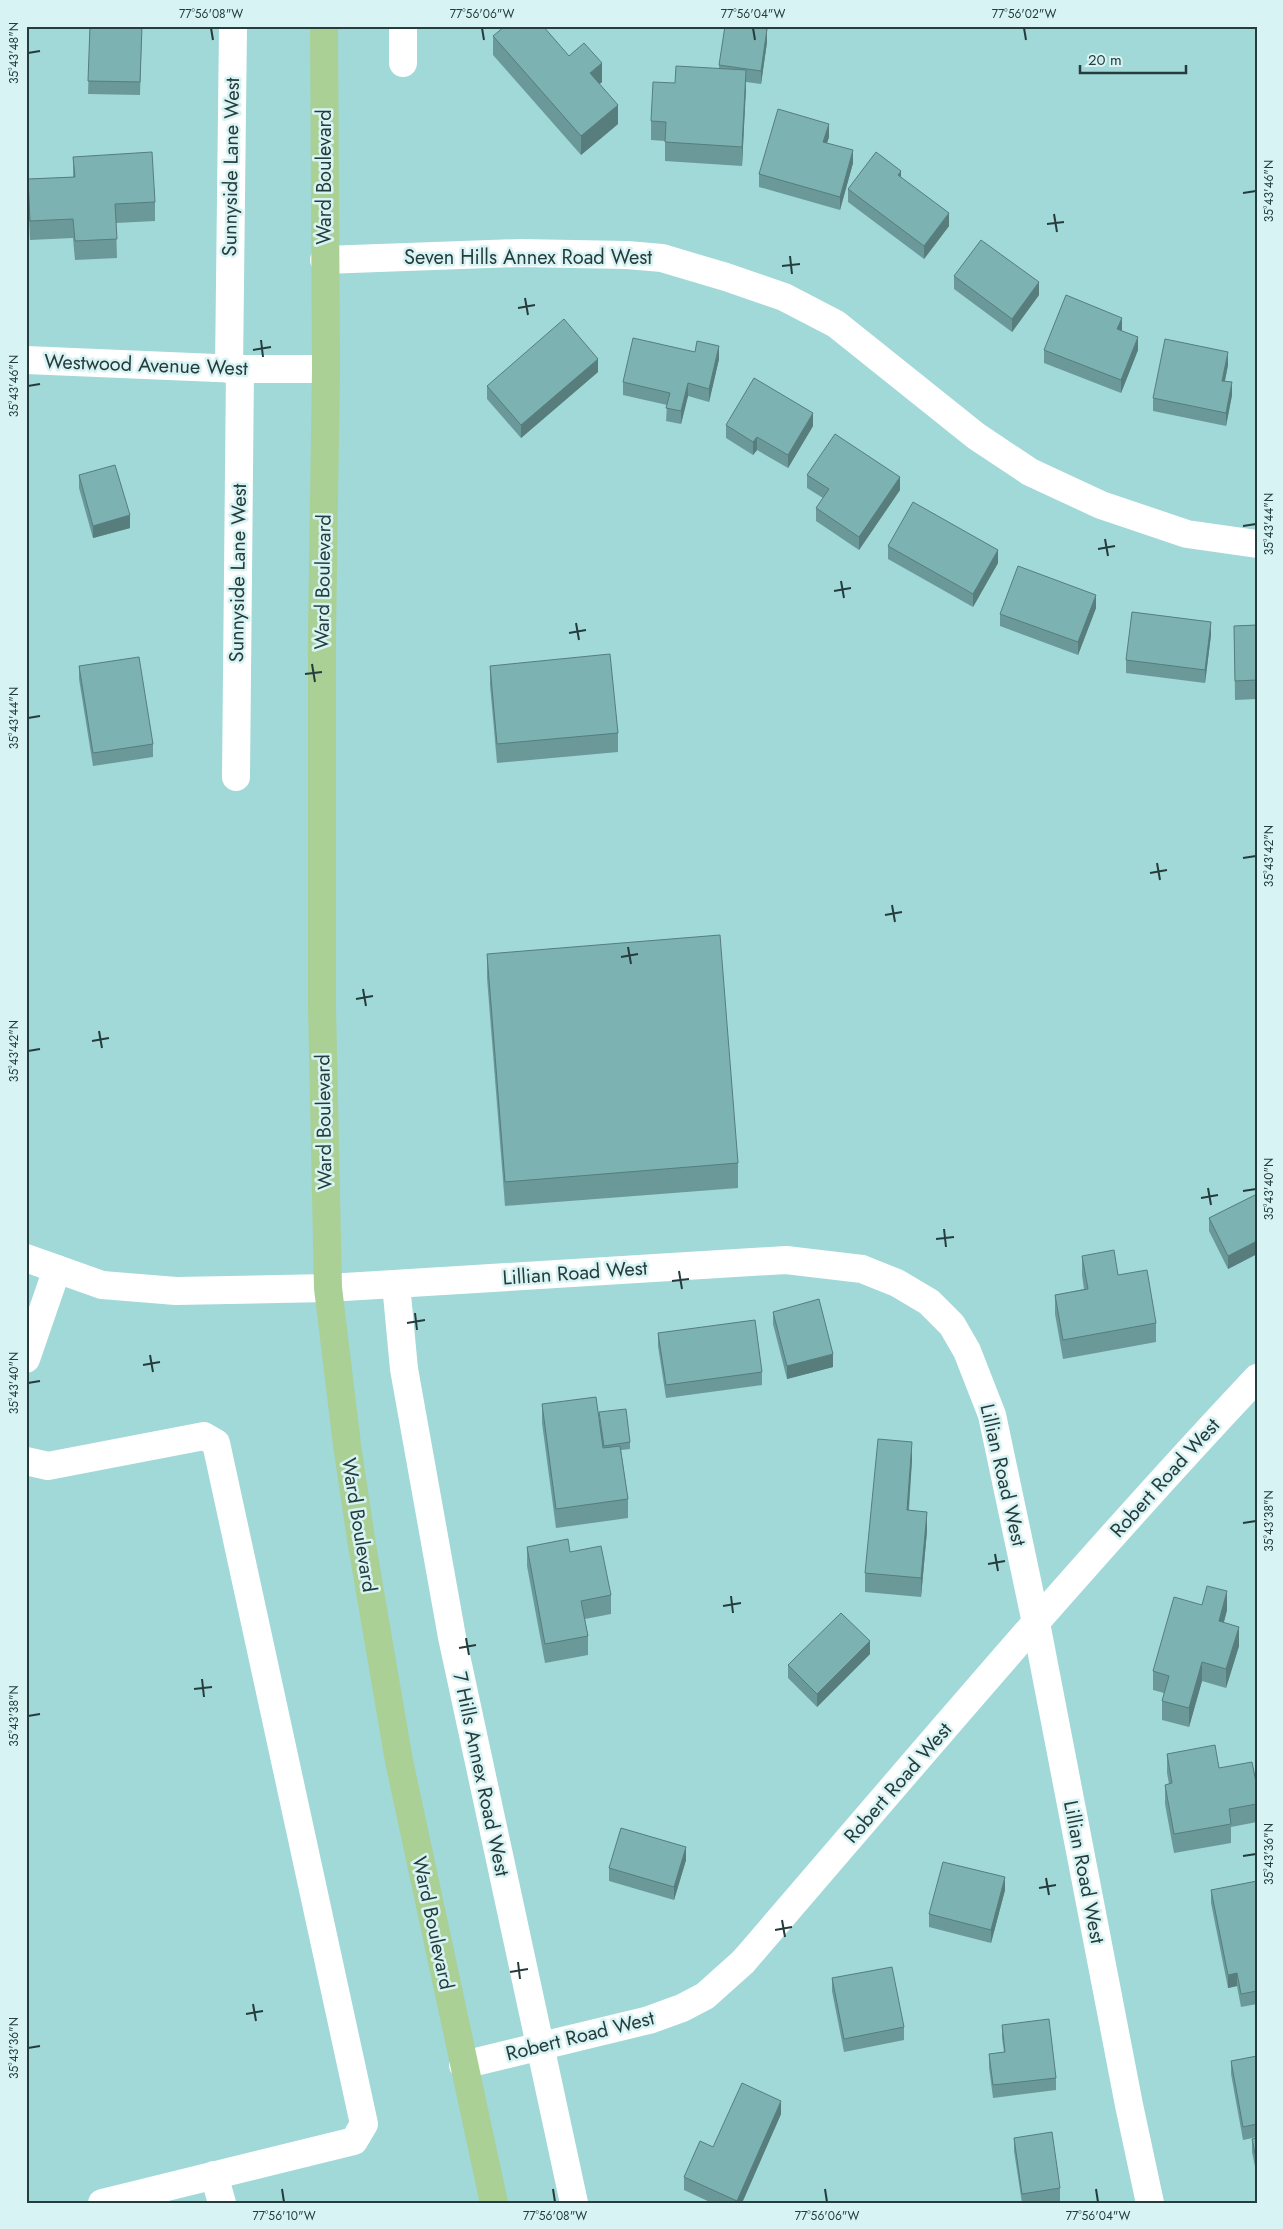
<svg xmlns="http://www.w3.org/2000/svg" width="1283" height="2229" viewBox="0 0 1283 2229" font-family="Jost,sans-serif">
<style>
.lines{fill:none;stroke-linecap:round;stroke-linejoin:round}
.minor{stroke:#fff;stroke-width:28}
.major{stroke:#aad096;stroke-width:28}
.wall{fill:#6b9999}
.shaded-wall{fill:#577d7d}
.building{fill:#7cb2b2;stroke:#577d7d}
.ticks{fill:none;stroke:#263c3c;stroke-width:2}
.labels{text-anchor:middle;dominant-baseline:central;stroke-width:5;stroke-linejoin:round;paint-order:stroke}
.street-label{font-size:20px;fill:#263c3c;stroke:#d8f3f3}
.neatline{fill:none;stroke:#263c3c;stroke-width:2}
.ticks-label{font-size:12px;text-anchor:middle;fill:#263c3c}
</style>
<rect width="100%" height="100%" fill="#a1d8d8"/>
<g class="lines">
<g class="minor">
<path d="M403,26V63"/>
<path d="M324,260L520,253L627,255L662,258L726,277L784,297L836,324L976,436L1030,472L1101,505L1187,534L1257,544"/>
<path d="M26,360L240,369H326"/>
<path d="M229,369L233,26"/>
<path d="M236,777L240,369"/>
<path d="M26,1258L102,1285L176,1291L328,1288L786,1260L862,1269L897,1283L929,1302L952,1325L967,1351L992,1415L1036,1623L1129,2105L1150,2203"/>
<path d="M396,1284L404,1369L452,1637L574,2203"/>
<path d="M26,1359L57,1269"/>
<path d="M26,1461L48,1466L204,1436L216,1443L364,2124L354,2141L102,2203"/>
<path d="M463,2065L649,2020L682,2008L705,1996L743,1962C912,1766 1079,1567 1257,1378"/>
<path d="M214,2175L222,2203"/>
</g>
<path class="major" d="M324,26L326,369L322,632V1007L328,1288L347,1445L361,1539L399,1761L494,2203"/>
</g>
<g class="wall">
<path d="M90,26H142L140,95L88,94Z"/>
<path d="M493,36L569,56L602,82L599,84L618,124L581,155L493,55Z"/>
<path d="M767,42L761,84L746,82L742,166L665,161V141L651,140V121L719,69V65Z"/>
<path d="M829,137L827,143L853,163L840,210L759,187V174Z"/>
<path d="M73,157L155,202V221L116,223L117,258L75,260L73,238L30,240L28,198V179L73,177Z"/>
<path d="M901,178L949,226L924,259L848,202V189Z"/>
<path d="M954,276L1039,295L1012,332L954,289Z"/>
<path d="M1122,331L1138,350L1121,393L1044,363V350Z"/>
<path d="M719,359L709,402L688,396L681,424L666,421L667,405L623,395V382Z"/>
<path d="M1228,365L1225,381L1232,395L1226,426L1153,411V398Z"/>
<path d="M598,372L521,438L487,399V386Z"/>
<path d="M726,425L813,426L788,468L757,450L753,455L726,438Z"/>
<path d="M79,475L130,528L93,538L79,488Z"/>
<path d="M807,475L900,490L859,550L816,521V508L823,498L807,488Z"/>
<path d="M888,546L998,563L973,607L888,559Z"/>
<path d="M1096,608L1078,655L1000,626V614Z"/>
<path d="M1257,625V699L1235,700L1234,626Z"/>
<path d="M1211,635L1205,683L1126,673V660Z"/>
<path d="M79,666L153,744V757L93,766L79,679Z"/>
<path d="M490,666L618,733V752L497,763L490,685Z"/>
<path d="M487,954L738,1163V1188L505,1206L487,978Z"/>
<path d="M1257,1194V1254L1228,1269L1209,1231V1218Z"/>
<path d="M1082,1256L1118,1275L1156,1323V1342L1063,1359L1055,1314V1295L1084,1289L1082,1275Z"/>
<path d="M773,1312L833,1367L787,1379L773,1324Z"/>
<path d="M658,1333L762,1372V1385L666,1398L658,1346Z"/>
<path d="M542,1404L599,1418L630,1442V1449L621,1450L628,1499V1518L556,1528L542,1423Z"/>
<path d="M912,1460L909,1510L927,1531L921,1597L865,1592V1573Z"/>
<path d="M527,1547L570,1552L611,1595V1614L585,1619L588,1636V1655L545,1663L527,1566Z"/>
<path d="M1202,1605L1227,1610L1224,1622L1239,1646L1226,1688L1202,1681L1189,1727L1162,1720V1701L1164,1693L1153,1690V1671Z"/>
<path d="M870,1654L817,1707L788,1678V1665Z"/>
<path d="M1167,1754L1219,1768L1257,1787V1822L1231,1827V1843L1174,1853L1165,1804V1785L1169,1784L1167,1773Z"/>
<path d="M686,1860L674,1900L609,1881V1868Z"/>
<path d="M1257,1881V2004L1241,2007L1237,1986L1228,1988L1211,1903V1890Z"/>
<path d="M1005,1890L991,1943L929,1927V1914Z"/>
<path d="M832,1978L904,2027V2040L844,2052L832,1991Z"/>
<path d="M1002,2025L1056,2078V2090L993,2098L989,2067V2054L1004,2052L1002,2038Z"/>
<path d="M1257,2056V2137L1243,2140L1231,2074V2061Z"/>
<path d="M781,2114L742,2203H712L684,2190V2177L713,2147Z"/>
<path d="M1014,2138L1060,2188V2201L1050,2203H1022L1014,2151Z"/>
<path d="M1257,2138V2176L1252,2152V2139Z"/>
</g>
<g class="shaded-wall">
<path d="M767,29V42L761,84V71Z"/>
<path d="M602,63V82L590,92V73Z"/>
<path d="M746,70V89L742,166V147Z"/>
<path d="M618,105V124L581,155V136Z"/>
<path d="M829,124V137L823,155V142Z"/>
<path d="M853,150V163L840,210V197Z"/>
<path d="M901,171V184L898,175Z"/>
<path d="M949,213V226L924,259V246Z"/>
<path d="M1039,282V295L1012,332V319Z"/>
<path d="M1122,318V331L1117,329Z"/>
<path d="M1138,337V350L1121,393V380Z"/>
<path d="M719,346V359L709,402V389Z"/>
<path d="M1228,352V365L1222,394V381Z"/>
<path d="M598,359V372L521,438V425Z"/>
<path d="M1232,382V395L1226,426V413Z"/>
<path d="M688,383V396L681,424V411Z"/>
<path d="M813,413V426L788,468V455Z"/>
<path d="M757,437V450L753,455V442Z"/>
<path d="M900,477V490L859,550V537Z"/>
<path d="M130,515V528L93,538V526Z"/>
<path d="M998,550V563L973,607V594Z"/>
<path d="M1096,595V608L1078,655V642Z"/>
<path d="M1211,622V635L1205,683V670Z"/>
<path d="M1257,1241V1254L1228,1269V1256Z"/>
<path d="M833,1354V1367L787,1379V1366Z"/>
<path d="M912,1442V1460L907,1529V1510Z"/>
<path d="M927,1512V1531L921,1597V1578Z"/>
<path d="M1227,1591V1610L1219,1640V1621Z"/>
<path d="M1239,1627V1646L1226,1688V1669Z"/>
<path d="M870,1641V1654L817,1707V1694Z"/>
<path d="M1202,1662V1681L1189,1727V1708Z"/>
<path d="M686,1847V1860L674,1900V1887Z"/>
<path d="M1005,1877V1890L991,1943V1930Z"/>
<path d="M1237,1973V1986L1228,1988V1975Z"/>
<path d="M781,2101V2114L742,2203H737V2201Z"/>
</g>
<g class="building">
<path d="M90,26H142L140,82L88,81Z"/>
<path d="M505,26H543L569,56L584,43L602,63L590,73L618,105L581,136L493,36Z"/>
<path d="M725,26H752L767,29L761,71L719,65Z"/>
<path d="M676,66L746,70L742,147L665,142L666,122L651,121L653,82L675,83Z"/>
<path d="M778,109L829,124L823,142L853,150L840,197L759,174Z"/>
<path d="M152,152L155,202L115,204L117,239L75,241L73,219L30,221L28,179L75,177L73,157Z"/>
<path d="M876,152L901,171L898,175L949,213L924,246L848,189Z"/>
<path d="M981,240L1039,282L1012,319L954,276Z"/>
<path d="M1066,295L1122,318L1117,329L1138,337L1121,380L1044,350Z"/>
<path d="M564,319L598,359L521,425L487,386Z"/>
<path d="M633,338L695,352L697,341L719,346L709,389L688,383L681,411L666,408L670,393L623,382Z"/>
<path d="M1165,339L1228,352L1222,381L1232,382L1226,413L1153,398Z"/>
<path d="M754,378L813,413L788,455L757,437L753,442L726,425Z"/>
<path d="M835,434L900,477L859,537L816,508L829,489L807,475Z"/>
<path d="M115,465L130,515L93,526L79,475Z"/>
<path d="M913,502L998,550L973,594L888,546Z"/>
<path d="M1018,566L1096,595L1078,642L1000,614Z"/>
<path d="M1132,612L1211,622L1205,670L1126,660Z"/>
<path d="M1257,625V680L1235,681L1234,626Z"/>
<path d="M610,654L618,733L497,744L490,666Z"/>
<path d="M139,657L153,744L93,753L79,666Z"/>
<path d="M720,935L738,1163L505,1182L487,954Z"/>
<path d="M1257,1194V1241L1228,1256L1209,1218Z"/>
<path d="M1114,1250L1118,1275L1147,1270L1156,1323L1063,1340L1055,1295L1088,1289L1082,1256Z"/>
<path d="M819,1299L833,1354L787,1366L773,1312Z"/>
<path d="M755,1320L762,1372L666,1385L658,1333Z"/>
<path d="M596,1397L603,1448L620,1446L628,1499L556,1509L542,1404Z"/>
<path d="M626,1409L630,1442L604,1446L599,1412Z"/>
<path d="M878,1439L912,1442L907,1510L927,1512L921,1578L865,1573Z"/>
<path d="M568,1539L570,1552L601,1546L611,1595L581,1601L588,1636L545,1644L527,1547Z"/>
<path d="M1207,1586L1227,1591L1219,1621L1239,1627L1226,1669L1202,1662L1189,1708L1162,1701L1169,1676L1153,1671L1174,1597L1202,1605Z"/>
<path d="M841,1613L870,1641L817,1694L788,1665Z"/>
<path d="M1215,1745L1219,1768L1252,1762L1257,1787V1804L1229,1809L1231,1824L1174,1834L1165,1785L1172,1783L1167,1754Z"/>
<path d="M621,1828L686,1847L674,1887L609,1868Z"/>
<path d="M943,1862L1005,1877L991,1930L929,1914Z"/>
<path d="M1257,1881V1991L1241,1994L1237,1973L1228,1975L1211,1890Z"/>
<path d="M892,1967L904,2027L844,2039L832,1978Z"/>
<path d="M1049,2019L1056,2078L993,2085L989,2054L1005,2052L1002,2025Z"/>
<path d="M1257,2056V2124L1243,2127L1231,2061Z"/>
<path d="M742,2083L781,2101L737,2201L684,2177L700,2141L713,2147Z"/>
<path d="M1052,2132L1060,2188L1022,2194L1014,2138Z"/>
<path d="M1257,2138V2163L1252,2139Z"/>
</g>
<path class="ticks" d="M211,28L213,40M482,28L484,40M753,28L755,40M1024,28L1026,40M28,53L40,51M1243,193L1256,191M1054,214L1057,232M1047,224L1064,222M790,256L792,274M782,266L800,264M525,298L528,315M518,308L535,305M261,340L263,357M253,350L271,347M28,386L40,384M1243,526L1256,524M1105,539L1108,556M1098,549L1115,546M841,581L844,598M834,591L851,588M576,623L579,640M569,633L586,630M312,664L315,682M305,674L322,672M28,718L40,716M1243,858L1256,856M1157,863L1160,880M1150,873L1167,870M892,905L895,922M885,915L902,912M628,947L631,964M621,957L638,954M363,989L366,1006M356,999L373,996M99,1031L102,1048M92,1041L109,1038M28,1051L40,1049M1208,1188L1211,1205M1243,1191L1256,1189M1201,1198L1218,1195M944,1229L946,1247M936,1239L954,1237M679,1271L682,1289M672,1281L689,1279M415,1313L417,1330M407,1323L425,1320M150,1355L153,1372M143,1365L160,1362M28,1383L40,1381M1243,1523L1256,1521M995,1554L998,1571M988,1564L1005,1561M731,1596L733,1613M723,1606L741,1603M466,1638L469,1655M459,1648L476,1645M202,1679L204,1697M194,1689L212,1687M28,1716L40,1714M1243,1856L1256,1854M1046,1878L1049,1895M1039,1888L1056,1885M782,1920L785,1937M775,1930L792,1927M518,1962L520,1979M510,1972L528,1969M253,2004L256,2021M246,2014L263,2011M28,2048L40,2046M282,2189L284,2202M553,2189L555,2202M825,2189L827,2202M1096,2189L1098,2202"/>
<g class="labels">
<g class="street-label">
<text transform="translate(231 167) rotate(-89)">Sunnyside Lane West</text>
<text transform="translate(324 177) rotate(-90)">Ward Boulevard</text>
<text x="528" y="257">Seven Hills Annex Road West</text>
<text transform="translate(146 365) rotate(2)">Westwood Avenue West</text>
<text transform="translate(238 573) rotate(-89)">Sunnyside Lane West</text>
<text transform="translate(323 582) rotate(-89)">Ward Boulevard</text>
<text transform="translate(324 1122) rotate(-91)">Ward Boulevard</text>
<text transform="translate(575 1273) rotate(-4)">Lillian Road West</text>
<text transform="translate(1003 1475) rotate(77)">Lillian Road West</text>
<text transform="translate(1165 1478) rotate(-48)">Robert Road West</text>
<text transform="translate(359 1525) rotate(81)">Ward Boulevard</text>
<text transform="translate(481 1774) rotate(78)">7 Hills Annex Road West</text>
<text transform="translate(898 1783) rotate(-49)">Robert Road West</text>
<text transform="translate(1084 1872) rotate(79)">Lillian Road West</text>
<text transform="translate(433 1923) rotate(78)">Ward Boulevard</text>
<text transform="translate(580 2036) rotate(-14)">Robert Road West</text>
</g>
</g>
<rect width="1283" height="2229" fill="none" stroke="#d8f3f3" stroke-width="55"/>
<path d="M1080 65v8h106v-8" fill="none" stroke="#263c3c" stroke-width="2.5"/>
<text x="1088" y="65" font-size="15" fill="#263c3c" stroke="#d8f3f3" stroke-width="4" paint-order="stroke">20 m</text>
<rect x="28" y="28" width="1228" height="2174" class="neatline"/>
<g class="ticks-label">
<text x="211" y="18">77°56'08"W</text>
<text x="482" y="18">77°56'06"W</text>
<text x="753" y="18">77°56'04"W</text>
<text x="1024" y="18">77°56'02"W</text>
<text transform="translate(14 53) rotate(-90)" y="4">35°43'48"N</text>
<text transform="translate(1269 191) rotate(-90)" y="4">35°43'46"N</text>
<text transform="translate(14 386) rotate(-90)" y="4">35°43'46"N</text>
<text transform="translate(1269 524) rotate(-90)" y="4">35°43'44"N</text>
<text transform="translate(14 718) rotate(-90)" y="4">35°43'44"N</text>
<text transform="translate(1269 856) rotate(-90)" y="4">35°43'42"N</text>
<text transform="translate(14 1051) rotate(-90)" y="4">35°43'42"N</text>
<text transform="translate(1269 1189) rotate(-90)" y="4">35°43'40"N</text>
<text transform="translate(14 1383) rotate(-90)" y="4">35°43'40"N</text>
<text transform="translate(1269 1521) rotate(-90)" y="4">35°43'38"N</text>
<text transform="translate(14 1716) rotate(-90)" y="4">35°43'38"N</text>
<text transform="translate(1269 1854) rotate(-90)" y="4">35°43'36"N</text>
<text transform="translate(14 2048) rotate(-90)" y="4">35°43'36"N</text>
<text x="284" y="2220">77°56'10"W</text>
<text x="555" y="2220">77°56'08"W</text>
<text x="827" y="2220">77°56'06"W</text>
<text x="1098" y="2220">77°56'04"W</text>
</g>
</svg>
